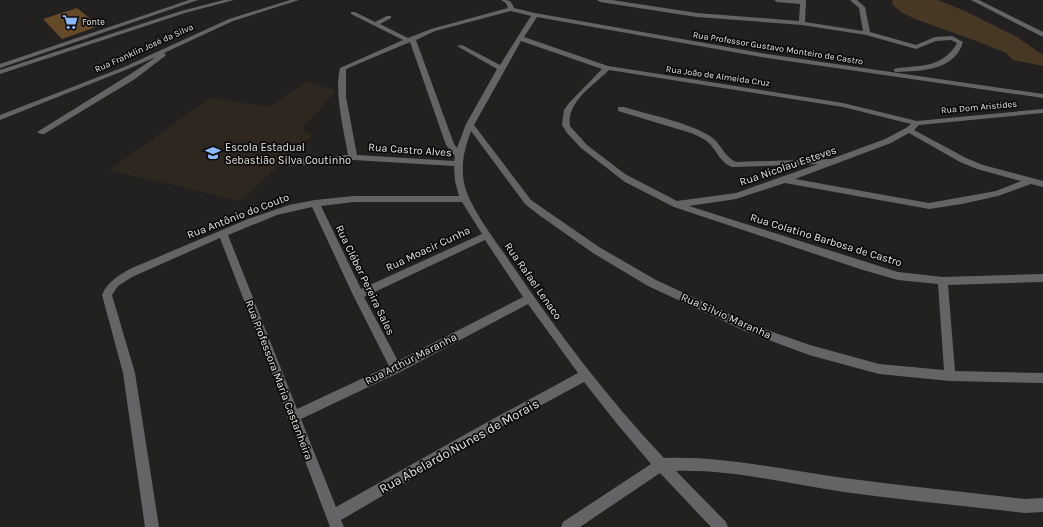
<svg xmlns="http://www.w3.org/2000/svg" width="1043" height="527" viewBox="0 0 1043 527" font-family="Karla,sans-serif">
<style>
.built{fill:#2d2720}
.green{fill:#473725}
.building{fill:#654a2a}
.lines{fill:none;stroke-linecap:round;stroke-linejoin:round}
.minor{fill:#646466;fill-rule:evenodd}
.tertiary{fill:#646466;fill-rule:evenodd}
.labels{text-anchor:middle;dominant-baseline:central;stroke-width:3.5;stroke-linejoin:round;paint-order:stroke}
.far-poi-label{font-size:9px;fill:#e4e3e2;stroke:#0c0b0a;text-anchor:start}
.far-street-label{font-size:9px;fill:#e4e3e2;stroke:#0c0b0a}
.poi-label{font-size:11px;fill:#e4e3e2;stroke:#0c0b0a;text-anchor:start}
.street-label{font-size:11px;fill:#e4e3e2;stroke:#0c0b0a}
.near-street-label{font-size:13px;fill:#e4e3e2;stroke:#0c0b0a}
</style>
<rect width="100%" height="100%" fill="#23211f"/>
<path class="built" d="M306,81L336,91L302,129L312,136L240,201L109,170L210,98L271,107Z"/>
<path class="green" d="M892,0H938L965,11L1017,37L1043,55V66L1013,60L1006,53L979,42L915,19L901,12L893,5Z"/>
<path class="building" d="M77,8L99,26L62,39L43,19Z"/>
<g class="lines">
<g class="minor">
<path d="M224,0H234L185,13L0,74V70L181,11Z"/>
<path d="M290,0H299L233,21L164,53L166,55L165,56L135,79L44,134H41L37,132L129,75L156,57L128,69L0,120V115L124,67L229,19Z"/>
<path d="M501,0C509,0 511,0 514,8L535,13L767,54L1043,94V98L767,58L537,17L524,37L608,66L843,103L917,121L1043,109V113L919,125L914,130L966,158L983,165L1043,181V187L1031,184L998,196L962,204L929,209L785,183L736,199L689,206L898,272L943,277L1043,274V282L948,285L955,371L1043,373V383L950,381L879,374L809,355L745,331L648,286L593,253L539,215L525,204L471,131C464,150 460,167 465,187C472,211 496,241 510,262C557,331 607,398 664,458C724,456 785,470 844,478C904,486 965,492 1025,499L1043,498V512L1025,513C965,506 904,500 844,492C790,484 730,469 676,471L726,522L728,527H711L660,473L580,527H561L563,522L651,464L618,425L584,382L490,433L341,520L344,527H330L290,421L287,417L288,415L220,238L132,277L118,286L112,295L135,373L159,527H145L123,373L102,295C108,281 119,275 132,268L248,219L289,205L315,200L354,196H459L455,181L454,166L353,160L289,166L285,163L289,160L348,155C344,130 334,93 340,68L403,40L351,14V12H355L375,22L387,16H391V18L380,24L408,38L431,29L508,8L506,3ZM511,11L531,16L500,65L462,45L457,46L497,69L466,124L457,148L454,144L416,40L435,31ZM521,41L602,69L569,103L564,110L562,125L567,133L581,148L625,182L674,207L863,270L898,280L938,284L944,370L879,364L810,345L753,325L656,280L599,247L531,200L474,125ZM410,42L446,145L455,156L454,161L357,155L346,97V69ZM609,70L843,107L911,124L906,128L885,139L831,159L736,162C724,157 721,143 710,136C687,122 650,115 624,107H618V111L691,133C698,136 705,139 710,144C718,153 721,163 732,167L818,164L736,193L677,201L625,174L587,145L570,126C566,102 594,85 609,70ZM909,133L960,162L977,169L1021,181L996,191L929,203L795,179L891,143ZM354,202H462L482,234L361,289L321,206ZM312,207L353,295L389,366L297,409L228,235L277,215ZM485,240L523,297L398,361L364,297ZM528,304L578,373L482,425L336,507L301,419L400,372Z"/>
<path d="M597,0H612L697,13L799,21L800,4L777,2L774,0H806L805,22L863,31L859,8L850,0H857L865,7L870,32L916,45L935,37L952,36L963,42C955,71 920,71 896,72L894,71V69C912,65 928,69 945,57C950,53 954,49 957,43L951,40L936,41L916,49L866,35L802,25L697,17L600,2Z"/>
</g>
<g class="tertiary">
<path d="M189,0H198L0,68V64Z"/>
<path d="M971,0H979L1043,32V37Z"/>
</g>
</g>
<defs>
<symbol id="supermarket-bare" viewBox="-9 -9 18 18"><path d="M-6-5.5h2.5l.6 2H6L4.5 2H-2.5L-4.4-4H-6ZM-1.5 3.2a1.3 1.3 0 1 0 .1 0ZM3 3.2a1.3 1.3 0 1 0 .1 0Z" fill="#8bb9fc" stroke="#0c0b0a" stroke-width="2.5" paint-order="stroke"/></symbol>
<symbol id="school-bare" viewBox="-9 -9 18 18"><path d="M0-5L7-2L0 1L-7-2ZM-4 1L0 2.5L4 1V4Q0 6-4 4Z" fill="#8bb9fc" stroke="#0c0b0a" stroke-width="2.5" paint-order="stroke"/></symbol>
</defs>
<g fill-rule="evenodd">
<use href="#supermarket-bare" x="59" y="11" width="22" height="22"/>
<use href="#school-bare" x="202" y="142" width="22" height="22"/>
</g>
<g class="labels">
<g class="far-poi-label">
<text x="82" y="22">Fonte</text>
</g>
<g class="far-street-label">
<text transform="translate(144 48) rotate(-24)">Rua Franklin José da Silva</text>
<text transform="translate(778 48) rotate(9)">Rua Professor Gustavo Monteiro de Castro</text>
<text transform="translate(718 76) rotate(8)">Rua João de Almeida Cruz</text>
<text transform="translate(979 107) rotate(-5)">Rua Dom Aristides</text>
</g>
<g class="poi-label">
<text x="225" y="147">Escola Estadual<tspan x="225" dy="13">Sebastião Silva Coutinho</tspan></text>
</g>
<g class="street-label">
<text transform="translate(410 150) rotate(4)">Rua Castro Alves</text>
<text transform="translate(788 166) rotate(-19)">Rua Nicolau Esteves</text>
<text transform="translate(238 216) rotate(-21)">Rua Antônio do Couto</text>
<text transform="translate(826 240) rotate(17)">Rua Colatino Barbosa de Castro</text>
<text transform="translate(428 249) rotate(-25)">Rua Moacir Cunha</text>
<text transform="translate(365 280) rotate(64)">Rua Cléber Pereira Sales</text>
<text transform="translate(533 281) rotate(55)">Rua Rafael Lenaco</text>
<text transform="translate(726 316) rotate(24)">Rua Silvio Maranha</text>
<text transform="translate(411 359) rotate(-27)">Rua Arthur Maranha</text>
<text transform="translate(279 380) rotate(69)">Rua Professora Maria Castanheira</text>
</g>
<g class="near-street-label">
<text transform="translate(459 446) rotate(-29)">Rua Abelardo Nunes de Morais</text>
</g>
</g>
</svg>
